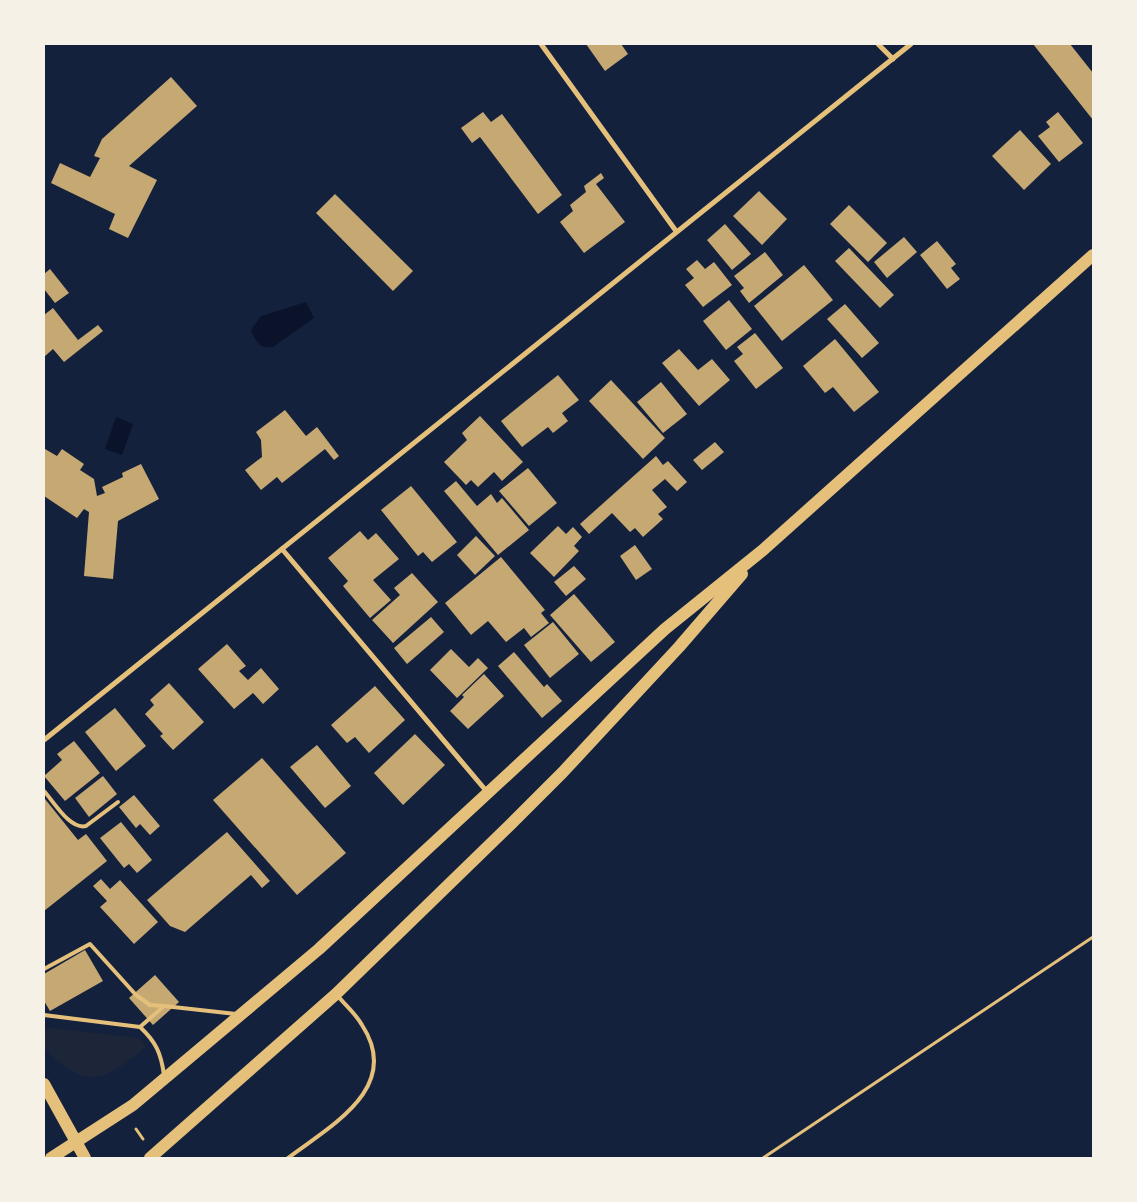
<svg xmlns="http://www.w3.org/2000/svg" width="1137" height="1202" viewBox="0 0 1137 1202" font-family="Inter,sans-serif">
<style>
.green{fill:#1d2539}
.water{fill:#0b132b}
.building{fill:#c6a872}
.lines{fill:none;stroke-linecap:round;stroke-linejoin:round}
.path{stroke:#e5c07b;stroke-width:3}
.service{stroke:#e5c07b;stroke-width:4}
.minor{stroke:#e5c07b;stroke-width:5}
.primary{stroke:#e5c07b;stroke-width:12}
</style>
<rect width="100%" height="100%" fill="#14213d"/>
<path class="green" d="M53,1028L138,1038L142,1040L145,1047C104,1082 85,1091 45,1048L44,1029Z"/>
<g class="water">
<path d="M306,302L314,318L273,347C260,349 256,342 251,330L261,316Z"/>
<path d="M116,417L133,424L122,455L105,449Z"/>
</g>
<g class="building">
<path d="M586,44H621L628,54L605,71Z"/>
<path d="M1033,44H1070L1093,73V120Z"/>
<path d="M171,77L197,106L129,166L157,180L128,238L109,229L115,214L51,183L60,163L90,177L100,158L94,156L102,139Z"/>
<path d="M483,112L491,122L502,114L562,195L538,214L480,137L472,143L461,128Z"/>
<path d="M1058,112L1083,143L1059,162L1038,136L1050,127L1046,122Z"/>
<path d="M1020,130L1051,164L1024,190L992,156Z"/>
<path d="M601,173L604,178L596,184L625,222L584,253L560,222L573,211L570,205L586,192L584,186Z"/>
<path d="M759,191L787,219L762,245L733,216Z"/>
<path d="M335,194L413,271L393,291L316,213Z"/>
<path d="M849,205L887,243L868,262L830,224Z"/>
<path d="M725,224L751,254L732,270L707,240Z"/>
<path d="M904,237L917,252L887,278L874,262Z"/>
<path d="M937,241L956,264L951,268L960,279L947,289L920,255Z"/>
<path d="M849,248L894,295L880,308L835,261Z"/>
<path d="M765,252L783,275L749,303L740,291L744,288L734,276Z"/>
<path d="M697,260L705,269L714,262L732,285L703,307L685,285L694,278L686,269Z"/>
<path d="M804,265L833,300L782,341L754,306Z"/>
<path d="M50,269L69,293L55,303L44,289V274Z"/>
<path d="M729,300L752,329L726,350L703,321Z"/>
<path d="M845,304L879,343L862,358L827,319Z"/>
<path d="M53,308L78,340L98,325L103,331L64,362L53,349L44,357V315Z"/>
<path d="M755,333L783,368L756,389L734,361L743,354L737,347Z"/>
<path d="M835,339L879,392L854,412L833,387L825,393L803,366Z"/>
<path d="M679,349L698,370L712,359L730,380L699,406L662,363Z"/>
<path d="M558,375L579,400L562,413L568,421L553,433L548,427L522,447L501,421Z"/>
<path d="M611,380L665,438L643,459L589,401Z"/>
<path d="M661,382L687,414L663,433L637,402Z"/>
<path d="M285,410L306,436L317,427L339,456L334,460L325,449L282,483L277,477L261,490L245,470L262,457L261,440L256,432Z"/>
<path d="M480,416L523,462L502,481L494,472L478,487L471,480L466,485L444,462L467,440L462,433Z"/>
<path d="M715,442L724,452L702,470L693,460Z"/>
<path d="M45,449L57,456L62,449L84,464L80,470L94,479L97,496L105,493L102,487L123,477L122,473L141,464L159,499L118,521L113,579L84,576L89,512L84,509L77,518L44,496Z"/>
<path d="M656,456L663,465L668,461L687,482L677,491L665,479L652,490L667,507L658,514L663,519L643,537L635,528L630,532L612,513L589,534L580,524Z"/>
<path d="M528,468L557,503L529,526L499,491Z"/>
<path d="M456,481L477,506L491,494L497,503L502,498L529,530L498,555L444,491Z"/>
<path d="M411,486L457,542L432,562L423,552L418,556L381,510Z"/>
<path d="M558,526L566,534L573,527L582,537L574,546L579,551L554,577L530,553Z"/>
<path d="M360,531L368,540L376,533L399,559L373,580L391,600L370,618L343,586L348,581L328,558Z"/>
<path d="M476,536L495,556L475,575L457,555Z"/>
<path d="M635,545L652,569L636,580L620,556Z"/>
<path d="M501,557L545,610L541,613L549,623L531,637L524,628L506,642L488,621L471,635L445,603Z"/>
<path d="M574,566L586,579L566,596L554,582Z"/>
<path d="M412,573L438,602L393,643L372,620L400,595L394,588Z"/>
<path d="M574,594L615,642L591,662L550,615Z"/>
<path d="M431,617L444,632L407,664L394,648Z"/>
<path d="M553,622L579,654L550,678L524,645Z"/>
<path d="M227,644L246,666L239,671L248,680L261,668L279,689L263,704L253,693L234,709L198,669Z"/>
<path d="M451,649L469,667L478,658L488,668L457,698L430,670Z"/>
<path d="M514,652L544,687L547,684L562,701L542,718L498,666Z"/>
<path d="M484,674L504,696L468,729L450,711L464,697L462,695Z"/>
<path d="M169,683L204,722L173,750L160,736L163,734L145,714L154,705L150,700Z"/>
<path d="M375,686L405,720L369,753L355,737L347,743L331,725Z"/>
<path d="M115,708L146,746L116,771L85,732Z"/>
<path d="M415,734L445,765L403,805L374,773Z"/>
<path d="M74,741L100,773L65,801L44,776L62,760L57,754Z"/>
<path d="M317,745L351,786L325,808L290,767Z"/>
<path d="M262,758L346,853L297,895L213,800Z"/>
<path d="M103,776L117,794L89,817L75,798Z"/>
<path d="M134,795L160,826L150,835L140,824L136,828L119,807Z"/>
<path d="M45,799L78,840L86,834L107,861L44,911Z"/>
<path d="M121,822L152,860L137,873L129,864L124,868L100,838Z"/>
<path d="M227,832L270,881L262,888L251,875L185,932L170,926L147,900Z"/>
<path d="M101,879L110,889L120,880L158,922L134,944L100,907L107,901L93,886Z"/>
<path d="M85,950L103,981L50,1011L44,1001V974Z"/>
<path d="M155,975L179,1002L153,1025L129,998Z"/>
</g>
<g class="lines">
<g class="path">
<path d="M136,1129L143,1139"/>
<path d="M763,1158L1093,937"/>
</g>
<g class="service">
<path d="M44,791C54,802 70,830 86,826L118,802"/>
<path d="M44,969L90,944L136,995L150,1005L164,1006L140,1027L44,1015"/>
<path d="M164,1006L236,1014"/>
<path d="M140,1027C156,1042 161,1053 164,1075"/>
<path d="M288,1158C330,1126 403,1088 362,1025C356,1014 345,1005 337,995"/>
</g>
<g class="minor">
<path d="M541,44L676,231"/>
<path d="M878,44L893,59"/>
<path d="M282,549L488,793"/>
<path d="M44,740L911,44"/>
</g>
<g class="primary">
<path d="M44,1084L85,1158"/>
<path d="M51,1158L133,1105L319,949L665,629L763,550L1093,255"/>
<path d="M150,1158L336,994L511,824L563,772L679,647L742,574"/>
</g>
</g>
<rect width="1137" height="1202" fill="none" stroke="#f6f1e7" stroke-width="90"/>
</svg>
